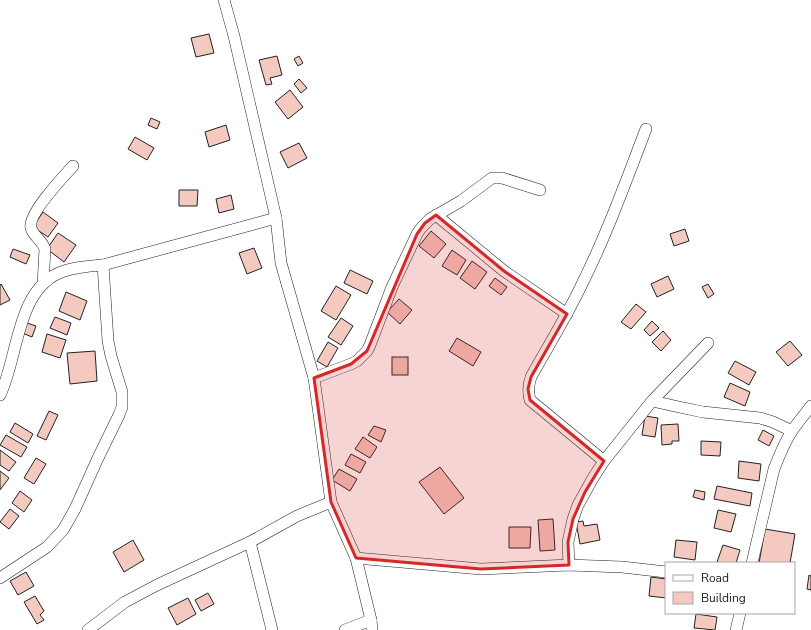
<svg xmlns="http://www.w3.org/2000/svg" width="811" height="630" viewBox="0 0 811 630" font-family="'Nunito Sans',sans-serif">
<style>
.building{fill:#f3c9c0;stroke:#222}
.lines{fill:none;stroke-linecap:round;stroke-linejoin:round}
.minor-casing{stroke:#222;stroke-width:12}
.minor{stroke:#fff;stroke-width:11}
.marked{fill:#d62828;fill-opacity:0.2;stroke:#d62828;stroke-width:3;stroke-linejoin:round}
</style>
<rect width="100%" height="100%" fill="#fff"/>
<g class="building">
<path d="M209,34L214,53L196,57L191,38Z"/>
<path d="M277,56L282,75L270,78L272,84L266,85L259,60Z"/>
<path d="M299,56L303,63L298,66L294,59Z"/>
<path d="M299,79L307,88L301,93L294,84Z"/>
<path d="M290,90L303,107L288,119L275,102Z"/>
<path d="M151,118L160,122L157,129L148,125Z"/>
<path d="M226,125L230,140L209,147L205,132Z"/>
<path d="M135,137L154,148L147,160L128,149Z"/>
<path d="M299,143L307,158L288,168L280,152Z"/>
<path d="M179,190H198L197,206H179Z"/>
<path d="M231,195L234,209L219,213L216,199Z"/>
<path d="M43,212L58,223L48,237L33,227Z"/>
<path d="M685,229L689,241L674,246L670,234Z"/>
<path d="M431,231L446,244L434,258L419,246Z"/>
<path d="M58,233L76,245L64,262L47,249Z"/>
<path d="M254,248L262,268L247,274L239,253Z"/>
<path d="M13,249L30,255L26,264L10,257Z"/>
<path d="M452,250L466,260L457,275L442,266Z"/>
<path d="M472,261L487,272L475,289L460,278Z"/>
<path d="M350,270L373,281L367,294L344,283Z"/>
<path d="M668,276L674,289L657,297L651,284Z"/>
<path d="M495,278L507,287L501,295L489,286Z"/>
<path d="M1,284L10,300L0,305V285Z"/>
<path d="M708,284L714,294L708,298L702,287Z"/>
<path d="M336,286L351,295L336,320L321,311Z"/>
<path d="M66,292L87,301L80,320L59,311Z"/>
<path d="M399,299L412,310L400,324L387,312Z"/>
<path d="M636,304L646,312L631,329L621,322Z"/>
<path d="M55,317L71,323L67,335L50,328Z"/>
<path d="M341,318L353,326L341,345L328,337Z"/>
<path d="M652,321L659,328L650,336L644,330Z"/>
<path d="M24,322L36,326L32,337L20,332Z"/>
<path d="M663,331L671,340L661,351L652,342Z"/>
<path d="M47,334L66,340L60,358L42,352Z"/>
<path d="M457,338L481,352L473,366L449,351Z"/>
<path d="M790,341L802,355L788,366L776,352Z"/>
<path d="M328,342L338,348L327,367L317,361Z"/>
<path d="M95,351L97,381L70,384L67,353Z"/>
<rect x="392" y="357" width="16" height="18"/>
<path d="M735,361L756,372L749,385L728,373Z"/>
<path d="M730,383L750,392L745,406L724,397Z"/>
<path d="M49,411L58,415L46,440L37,436Z"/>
<path d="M645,416L658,418L655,437L642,435Z"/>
<path d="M15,423L33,434L28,443L10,432Z"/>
<path d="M678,424L679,441H672V444L662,445L661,425Z"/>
<path d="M374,426L386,430L381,442L368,435Z"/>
<path d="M763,430L774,436L769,446L758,440Z"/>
<path d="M6,435L27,447L21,457L0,445Z"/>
<path d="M363,437L377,447L370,458L355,449Z"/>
<path d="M701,441L721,442L720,456L701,455Z"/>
<path d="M0,450L16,462L9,471L0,465Z"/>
<path d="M351,454L366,462L360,473L345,465Z"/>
<path d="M36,458L46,464L34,484L24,478Z"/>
<path d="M739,461L761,464L759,481L738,478Z"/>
<path d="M440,467L464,498L444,514L419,482Z"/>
<path d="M339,469L357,479L350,491L332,480Z"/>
<path d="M0,471L9,478L0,490Z"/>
<path d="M717,486L752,493L750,506L714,499Z"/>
<path d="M695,490L705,492L704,500L693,497Z"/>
<path d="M20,491L32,500L24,512L12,503Z"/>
<path d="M10,509L19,516L9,529L0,522Z"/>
<path d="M718,510L736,514L731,532L714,528Z"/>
<path d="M553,519L555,550L540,551L538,520Z"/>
<path d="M583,521L584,526L597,524L600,540L580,544L576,522Z"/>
<path d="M509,527H531L530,548H509Z"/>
<path d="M765,529L795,534L790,563H759Z"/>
<path d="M133,540L144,560L124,572L113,552Z"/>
<path d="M676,540L697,542L695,560L674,557Z"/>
<path d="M723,545L740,550L736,563H721L717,562Z"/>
<path d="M26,572L34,586L18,595L10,581Z"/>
<path d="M809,575L811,576V590L807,589Z"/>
<path d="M651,577L666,579V598L649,596Z"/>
<path d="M208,593L214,604L201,611L195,600Z"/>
<path d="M35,596L44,611L40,615L44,620L37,624L24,602Z"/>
<path d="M188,598L196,614L177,625L168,608Z"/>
<path d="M696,614L717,617L715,630L694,628Z"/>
</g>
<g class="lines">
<defs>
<g id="minor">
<path d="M224,0L234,36L276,218L281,263L314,378L331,502L356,558L371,620L372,630"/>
<path d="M436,215L504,271L567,314"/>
<path d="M43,284L45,249C42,240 33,236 31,228C27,215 64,176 73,166"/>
<path d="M314,378L351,364L357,361L367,351L370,345L392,287L417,234L421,228L430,219L461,201L492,178H502L540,190"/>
<path d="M0,395C19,356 16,287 64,271C76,267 90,266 103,265L276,218"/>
<path d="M652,401L679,407L703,412L760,418L773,422L792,431"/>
<path d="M604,461L530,400C528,392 528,385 531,377C548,346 567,316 582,284C607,234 626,181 646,129"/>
<path d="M250,542L272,630"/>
<path d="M356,558L481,569L569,565L622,567L666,572"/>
<path d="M752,563L774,469C779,456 784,443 792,431C798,422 805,414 811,406"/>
<path d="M569,565L568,542L573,519L578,505L593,478L604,461L652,401L708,343"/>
<path d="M0,578L47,547L63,530L75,509L98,458L119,415L122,407V392L111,356L108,341L103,265"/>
<path d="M88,630L125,602L157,585L250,542L297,516L331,502"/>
<path d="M345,630L371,620"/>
<path d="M736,630L740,613"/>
</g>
</defs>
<use href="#minor" class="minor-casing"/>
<use href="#minor" class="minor"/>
</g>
<path class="marked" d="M436,215L504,271L567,314L531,377L528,389L530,400L604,461L585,492L573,519L568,542L569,565L481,569L356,558L331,502L314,378L351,364L367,351L417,234L425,223Z"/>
<rect x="665" y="562" width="130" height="52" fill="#ffffff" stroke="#a7a7a7"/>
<rect x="673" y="575" width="20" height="6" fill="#ffffff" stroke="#a7a7a7"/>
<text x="701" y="582" font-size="12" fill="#222222">Road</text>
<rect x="673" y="592" width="20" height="12" fill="#f3c9c0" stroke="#a7a7a7"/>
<text x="701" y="602" font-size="12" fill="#222222">Building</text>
</svg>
